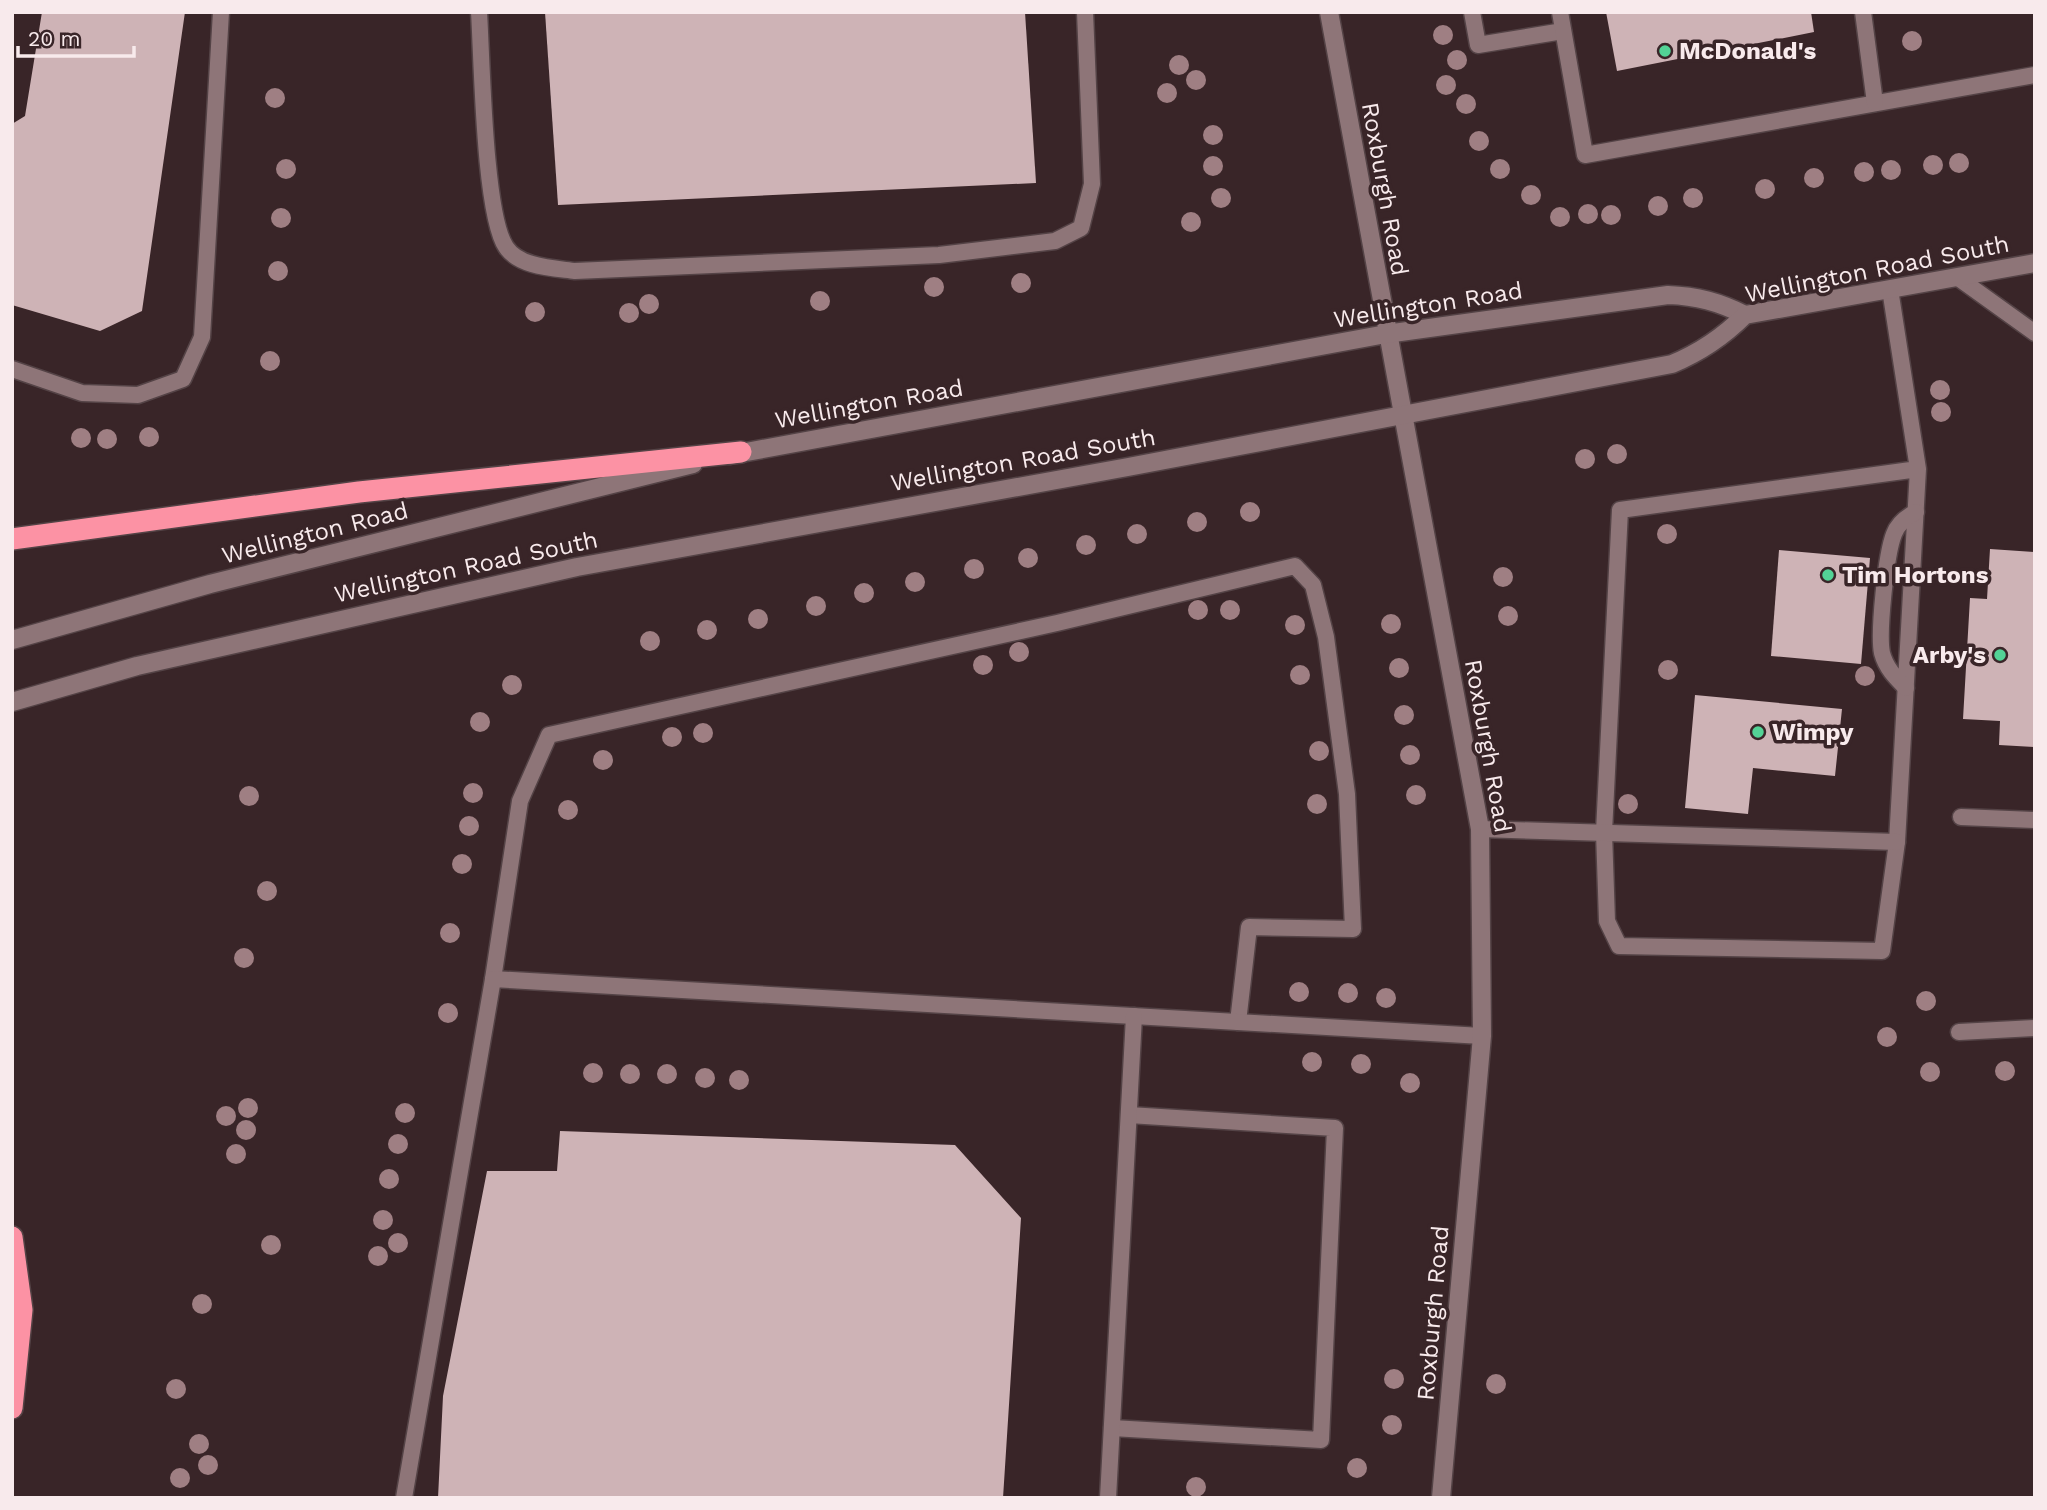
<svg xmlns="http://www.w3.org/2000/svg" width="2047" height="1510" viewBox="0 0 2047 1510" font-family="'Work Sans',sans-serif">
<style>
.building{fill:#ceb3b6}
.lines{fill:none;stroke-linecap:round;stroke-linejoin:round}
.service-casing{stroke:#544346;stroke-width:19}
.tertiary-casing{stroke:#544346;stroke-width:21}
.secondary-casing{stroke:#544346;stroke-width:21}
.motorway-casing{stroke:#544346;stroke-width:24}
.service{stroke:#8e7578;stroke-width:16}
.tertiary{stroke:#8e7578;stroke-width:18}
.secondary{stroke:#8e7578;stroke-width:18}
.motorway{stroke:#fc92a4;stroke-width:21}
.tree{fill:#9f7f83}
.poi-dot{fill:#53d396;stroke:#392528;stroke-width:2.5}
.labels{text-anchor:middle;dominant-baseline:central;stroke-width:7;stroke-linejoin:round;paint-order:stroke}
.poi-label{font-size:24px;font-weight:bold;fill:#f8eaec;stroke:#392528;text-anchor:start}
.street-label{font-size:24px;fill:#f8eaec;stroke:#392528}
</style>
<rect width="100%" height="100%" fill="#392528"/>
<g class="building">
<path d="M42,12H185L142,311L100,331L12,305V124L25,116Z"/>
<path d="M545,12H1025L1036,183L558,205Z"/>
<path d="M1606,12H1811L1814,32L1617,71Z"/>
<path d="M1990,549L2035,552V747L1999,745L2000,721L1963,719L1970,598L1987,599Z"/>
<path d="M1779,550L1870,558L1861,664L1771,656Z"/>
<path d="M1695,695L1842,709L1835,776L1753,768L1748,814L1685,808Z"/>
<path d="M560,1131L955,1145L1021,1218L1003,1498H438L443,1396L487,1171H557Z"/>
</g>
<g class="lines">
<defs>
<g id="service">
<path d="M479,12C482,59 484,215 506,247C519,267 553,268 575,271L939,255L1055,241L1081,228L1092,184L1085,12"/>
<path d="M1472,12L1478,45L1563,31"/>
<path d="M1560,12L1585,155L2035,75"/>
<path d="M1863,12L1875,103"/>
<path d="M1957,277L2035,333"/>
<path d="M1890,289L1918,469L1620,510L1604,832L1607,921L1619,946L1882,951L1897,842L1918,469"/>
<path d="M12,369L82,393L138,395L183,379L202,337L221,12"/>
<path d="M1906,688C1895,677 1886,668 1882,653C1878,633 1886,554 1894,534C1898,523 1906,517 1916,512"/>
<path d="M1961,817L2035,820"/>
<path d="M1480,829L1897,842"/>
<path d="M493,979L520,801L549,735L1057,623L1295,566L1313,585L1326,637L1347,794L1353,929L1249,927L1238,1022"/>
<path d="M1959,1032L2035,1028"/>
<path d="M1112,1428L1321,1440L1335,1128L1129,1115"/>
<path d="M404,1498L493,979L1482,1036"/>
<path d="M1108,1498L1134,1016"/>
</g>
<path id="tertiary" d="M1403,414L1480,829L1482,1036L1441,1498"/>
<g id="secondary">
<path d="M1329,12L1403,414"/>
<path d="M730,455L1386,334L1668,295C1697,296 1719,302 1745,315"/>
<path d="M12,640L210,584L693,464"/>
<path d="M12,702L137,666L577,567L1128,467L1672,364C1701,352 1723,337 1745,315L2035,263"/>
</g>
<g id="motorway">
<path d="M12,539L359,492L741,452"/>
<path d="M12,1237L22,1310L12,1408"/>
</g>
</defs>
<use href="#service" class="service-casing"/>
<use href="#tertiary" class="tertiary-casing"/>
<use href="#secondary" class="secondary-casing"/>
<use href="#motorway" class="motorway-casing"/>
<use href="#service" class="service"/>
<use href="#tertiary" class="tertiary"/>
<use href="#secondary" class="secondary"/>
<use href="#motorway" class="motorway"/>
</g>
<g class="tree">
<circle cx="1443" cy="35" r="10"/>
<circle cx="1912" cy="41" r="10"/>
<circle cx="1457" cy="60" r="10"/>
<circle cx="1179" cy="65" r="10"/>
<circle cx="1196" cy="80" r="10"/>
<circle cx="1446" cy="85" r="10"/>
<circle cx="1167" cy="93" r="10"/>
<circle cx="275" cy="98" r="10"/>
<circle cx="1466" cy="104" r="10"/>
<circle cx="1213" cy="135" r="10"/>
<circle cx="1479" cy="141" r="10"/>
<circle cx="1959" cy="163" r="10"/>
<circle cx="1933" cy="165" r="10"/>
<circle cx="1213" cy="166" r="10"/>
<circle cx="286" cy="169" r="10"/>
<circle cx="1500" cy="169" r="10"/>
<circle cx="1891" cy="170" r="10"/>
<circle cx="1864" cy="172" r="10"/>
<circle cx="1814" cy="178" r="10"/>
<circle cx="1765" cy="189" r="10"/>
<circle cx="1531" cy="195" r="10"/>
<circle cx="1221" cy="198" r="10"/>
<circle cx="1693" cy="198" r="10"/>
<circle cx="1658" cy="206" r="10"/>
<circle cx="1588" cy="214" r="10"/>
<circle cx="1611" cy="215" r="10"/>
<circle cx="1560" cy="217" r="10"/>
<circle cx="281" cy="218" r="10"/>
<circle cx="1191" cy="222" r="10"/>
<circle cx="278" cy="271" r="10"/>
<circle cx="1021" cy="283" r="10"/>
<circle cx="934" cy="287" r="10"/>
<circle cx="820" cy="301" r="10"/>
<circle cx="649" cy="304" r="10"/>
<circle cx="535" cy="312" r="10"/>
<circle cx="629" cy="313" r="10"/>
<circle cx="270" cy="361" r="10"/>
<circle cx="1940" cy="390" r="10"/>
<circle cx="1941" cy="412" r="10"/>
<circle cx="149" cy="437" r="10"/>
<circle cx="81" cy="438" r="10"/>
<circle cx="107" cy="439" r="10"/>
<circle cx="1617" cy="454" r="10"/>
<circle cx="1585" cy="459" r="10"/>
<circle cx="1250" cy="512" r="10"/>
<circle cx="1197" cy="522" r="10"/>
<circle cx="1137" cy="534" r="10"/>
<circle cx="1667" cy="534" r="10"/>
<circle cx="1086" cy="545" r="10"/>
<circle cx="1028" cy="558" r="10"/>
<circle cx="974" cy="569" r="10"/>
<circle cx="1503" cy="577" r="10"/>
<circle cx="915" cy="582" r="10"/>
<circle cx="864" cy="593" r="10"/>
<circle cx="816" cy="606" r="10"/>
<circle cx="1198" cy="610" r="10"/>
<circle cx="1230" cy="610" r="10"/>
<circle cx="1508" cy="616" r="10"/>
<circle cx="758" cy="619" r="10"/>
<circle cx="1391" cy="624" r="10"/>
<circle cx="1295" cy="625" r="10"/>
<circle cx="707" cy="630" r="10"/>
<circle cx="650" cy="641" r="10"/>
<circle cx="1019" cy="652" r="10"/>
<circle cx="983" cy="665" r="10"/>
<circle cx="1399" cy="668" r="10"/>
<circle cx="1668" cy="670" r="10"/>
<circle cx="1300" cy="675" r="10"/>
<circle cx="1865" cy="676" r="10"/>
<circle cx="512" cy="685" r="10"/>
<circle cx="1404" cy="715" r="10"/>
<circle cx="480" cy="722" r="10"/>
<circle cx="703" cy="733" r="10"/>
<circle cx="672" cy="737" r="10"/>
<circle cx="1319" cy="751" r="10"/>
<circle cx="1410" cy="755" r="10"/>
<circle cx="603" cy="760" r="10"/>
<circle cx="473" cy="793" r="10"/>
<circle cx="1416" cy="795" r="10"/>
<circle cx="249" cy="796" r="10"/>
<circle cx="1317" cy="804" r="10"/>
<circle cx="1628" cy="804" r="10"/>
<circle cx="568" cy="810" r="10"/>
<circle cx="469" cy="826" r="10"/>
<circle cx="462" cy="864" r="10"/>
<circle cx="267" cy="891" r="10"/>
<circle cx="450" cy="933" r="10"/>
<circle cx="244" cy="958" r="10"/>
<circle cx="1299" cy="992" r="10"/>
<circle cx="1348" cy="993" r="10"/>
<circle cx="1386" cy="998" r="10"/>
<circle cx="1926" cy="1001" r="10"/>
<circle cx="448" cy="1013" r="10"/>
<circle cx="1887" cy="1037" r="10"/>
<circle cx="1312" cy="1062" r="10"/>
<circle cx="1361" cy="1064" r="10"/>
<circle cx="2005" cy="1071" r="10"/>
<circle cx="1930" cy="1072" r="10"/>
<circle cx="593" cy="1073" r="10"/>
<circle cx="630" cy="1074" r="10"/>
<circle cx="667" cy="1074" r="10"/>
<circle cx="705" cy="1078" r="10"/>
<circle cx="739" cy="1080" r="10"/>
<circle cx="1410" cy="1083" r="10"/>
<circle cx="248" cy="1108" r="10"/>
<circle cx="405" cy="1113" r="10"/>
<circle cx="226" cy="1116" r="10"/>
<circle cx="246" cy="1130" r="10"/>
<circle cx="398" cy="1144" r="10"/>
<circle cx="236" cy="1154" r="10"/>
<circle cx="389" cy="1179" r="10"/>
<circle cx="383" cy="1220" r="10"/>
<circle cx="398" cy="1243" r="10"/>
<circle cx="271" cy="1245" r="10"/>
<circle cx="378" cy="1256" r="10"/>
<circle cx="202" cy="1304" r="10"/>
<circle cx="1394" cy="1379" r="10"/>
<circle cx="1496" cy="1384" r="10"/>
<circle cx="176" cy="1389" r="10"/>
<circle cx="1392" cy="1425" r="10"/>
<circle cx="199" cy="1444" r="10"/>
<circle cx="208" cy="1465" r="10"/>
<circle cx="1357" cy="1468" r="10"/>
<circle cx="180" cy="1478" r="10"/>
<circle cx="1196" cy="1487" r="10"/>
</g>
<g class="poi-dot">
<circle cx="1665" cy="51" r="7"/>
<circle cx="1828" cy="575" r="7"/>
<circle cx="2000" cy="655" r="7"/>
<circle cx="1758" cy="732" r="7"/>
</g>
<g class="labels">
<g class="poi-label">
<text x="1679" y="51">McDonald's</text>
<text x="1842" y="575">Tim Hortons</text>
<text x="1986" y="655" text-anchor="end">Arby's</text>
<text x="1772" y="732">Wimpy</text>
</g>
<g class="street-label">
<text transform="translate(1385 189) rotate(80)">Roxburgh Road</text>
<text transform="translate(1877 269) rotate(-11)">Wellington Road South</text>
<text transform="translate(1428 305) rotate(-9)">Wellington Road</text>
<text transform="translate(869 404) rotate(-10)">Wellington Road</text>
<text transform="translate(1023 460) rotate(-10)">Wellington Road South</text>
<text transform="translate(315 533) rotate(-14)">Wellington Road</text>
<text transform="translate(466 567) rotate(-12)">Wellington Road South</text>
<text transform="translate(1488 746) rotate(80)">Roxburgh Road</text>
<text transform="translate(1433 1313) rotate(-85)">Roxburgh Road</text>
</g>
</g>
<rect width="2047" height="1510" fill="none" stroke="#f8eaec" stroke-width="28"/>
<path d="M18 46v10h116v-10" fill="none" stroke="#f8eaec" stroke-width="3.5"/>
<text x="28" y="46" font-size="21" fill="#f8eaec" stroke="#392528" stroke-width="5" paint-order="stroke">20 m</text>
</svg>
